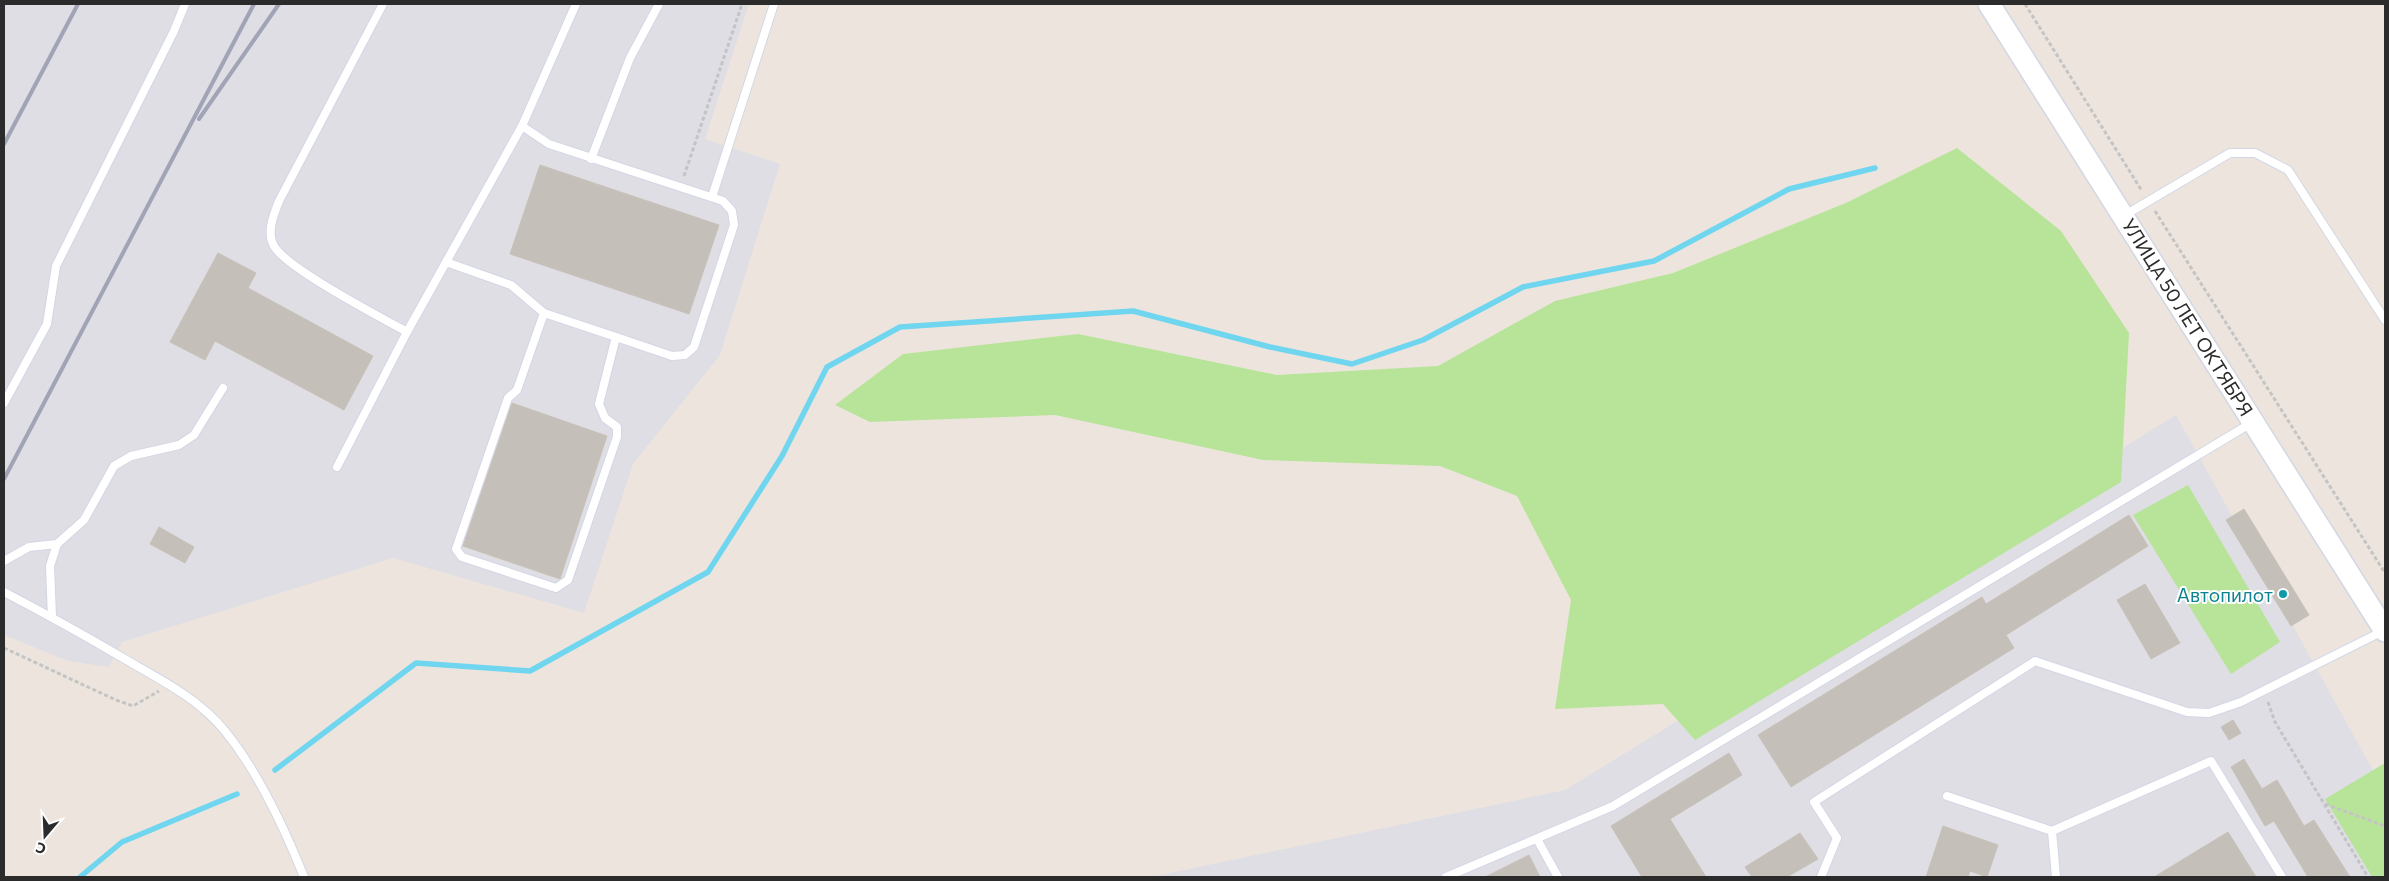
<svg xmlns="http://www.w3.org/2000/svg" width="2389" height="881" viewBox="0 0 2389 881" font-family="Commissioner,sans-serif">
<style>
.industrial{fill:#dfdee5}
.green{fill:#b7e499}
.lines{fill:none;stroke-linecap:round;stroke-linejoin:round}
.stream{stroke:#70d6ef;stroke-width:5.5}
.building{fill:#c5bfba;stroke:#c8c1b7}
.service-casing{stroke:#d2d7e4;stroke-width:10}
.secondary-casing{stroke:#d2d7e4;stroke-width:24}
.path{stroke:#c4c4c4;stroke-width:3;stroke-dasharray:4 2.5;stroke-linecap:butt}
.service{stroke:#fff;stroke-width:8}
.secondary{stroke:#fff;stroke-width:21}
.rail{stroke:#a0a4b5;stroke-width:4}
.culture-dot{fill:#0f9aa8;stroke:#fff;stroke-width:2}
.labels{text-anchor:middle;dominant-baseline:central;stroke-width:4;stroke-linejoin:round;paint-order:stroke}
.street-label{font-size:19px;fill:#2b2b2b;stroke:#fff}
.culture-label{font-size:19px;fill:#0d838f;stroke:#fff;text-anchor:end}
</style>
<rect width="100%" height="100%" fill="#ede5dd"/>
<g class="industrial">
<path d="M4,4H749L705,139L780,164L720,355L633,464L584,613L393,558L122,642L109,667L68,661L4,635Z"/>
<path d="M2176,415L2385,792V877H1151L1565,790Z"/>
</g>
<g class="green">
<path d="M1957,148L2061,231L2129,333L2121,482L1695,740L1663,704L1555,709L1571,600L1517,496L1440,466L1263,460L1055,415L870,422L835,405L903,354L1078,334L1277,375L1438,366L1555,301L1673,273L1848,202Z"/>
<path d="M2188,485L2280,642L2231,674L2133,515Z"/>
<path d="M2385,763V877H2372L2325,799Z"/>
</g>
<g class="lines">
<g class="stream">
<path d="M275,770L416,663L530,671L708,572L782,456L827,367L900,327L1133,311L1270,347L1352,364L1423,340L1523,287L1654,261L1789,189L1875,168"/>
<path d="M80,877L122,842L237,794"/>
</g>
</g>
<g class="building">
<path d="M540,165L719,225L689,314L510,254Z"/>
<path d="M218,253L256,273L248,288L373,356L344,410L215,341L205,360L170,342Z"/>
<path d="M512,403L607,436L560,579L463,546Z"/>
<path d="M2244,509L2309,615L2291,626L2226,520Z"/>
<path d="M2129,515L2148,546L2006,635L2014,648L1791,787L1758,735L1982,597L1986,604Z"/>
<path d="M159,527L194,547L185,563L150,544Z"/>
<path d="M2145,584L2180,643L2151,659L2117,600Z"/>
<path d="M2233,720L2241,733L2229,740L2221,727Z"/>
<path d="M1729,753L1742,775L1670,819L1706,877H1642L1611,826Z"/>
<path d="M2244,759L2262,789L2277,780L2304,826L2314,820L2350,877H2308L2274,821L2265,826L2231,767Z"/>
<path d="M1943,826L1998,845L1987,877L1970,871L1968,877H1926Z"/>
<path d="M2228,832L2256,877H2154Z"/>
<path d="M1800,833L1818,859L1787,877H1752L1745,867Z"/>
<path d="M1529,855L1540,877H1485Z"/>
</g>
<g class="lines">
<defs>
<g id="service">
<path d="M383,4L279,201C274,214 266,232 274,246C286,268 380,317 407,332"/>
<path d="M522,126L549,144L723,201L732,211L734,225L694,347L685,355L672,356L616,337L599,404L605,418L617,427V437L568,580L556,588L462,557L456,549L508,398L517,390L544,313L616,337"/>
<path d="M591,159L630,58L659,4"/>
<path d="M712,197L774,4"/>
<path d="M2125,215L2230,153H2255L2288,170L2385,320"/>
<path d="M446,262L511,285L544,313"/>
<path d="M4,403L47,324L56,266L174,31L185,4"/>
<path d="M337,467L407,332L522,126L576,4"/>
<path d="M4,561L29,547L57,544"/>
<path d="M4,592C44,613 84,635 123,658C159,679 198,698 225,731C259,773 284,827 304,877"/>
<path d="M52,617L50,566L57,544L84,520L114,466L131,456L179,445L194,435L223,388"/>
<path d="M1947,796L2052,831"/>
<path d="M1537,839L1558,877"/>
<path d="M1446,877L1613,806L2253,422"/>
<path d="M1821,877L1837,838L1814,802L2035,661L2187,712L2209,713L2241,702L2383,631"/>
<path d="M2056,877L2052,831L2211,761L2282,877"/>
</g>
<path id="secondary" d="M1989,4L2385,631"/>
</defs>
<use href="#service" class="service-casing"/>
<use href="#secondary" class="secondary-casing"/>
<g class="path">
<path d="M2025,4L2142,191"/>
<path d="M684,176L742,4"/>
<path d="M2155,211L2385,573"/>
<path d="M4,648L116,700L133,706L159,691"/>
<path d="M2268,702L2275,722L2368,877"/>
<path d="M2325,804L2385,826"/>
</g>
<use href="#service" class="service"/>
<use href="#secondary" class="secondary"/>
<g class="rail">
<path d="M199,119L279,4"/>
<path d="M4,144L78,4"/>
<path d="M4,479L254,4"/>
</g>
</g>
<circle class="culture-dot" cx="2283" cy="594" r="5"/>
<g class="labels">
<g class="street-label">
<text transform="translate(2188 317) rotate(58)">УЛИЦА 50 ЛЕТ ОКТЯБРЯ</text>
</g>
<g class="culture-label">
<text x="2273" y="594">Автопилот</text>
</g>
</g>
<rect width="2389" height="881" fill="none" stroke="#2b2b2b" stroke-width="10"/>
<g transform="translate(45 836) rotate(199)" stroke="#ffffff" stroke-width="4" paint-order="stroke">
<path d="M0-4L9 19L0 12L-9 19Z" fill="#2b2b2b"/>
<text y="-8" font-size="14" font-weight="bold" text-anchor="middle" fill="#2b2b2b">С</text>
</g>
</svg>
